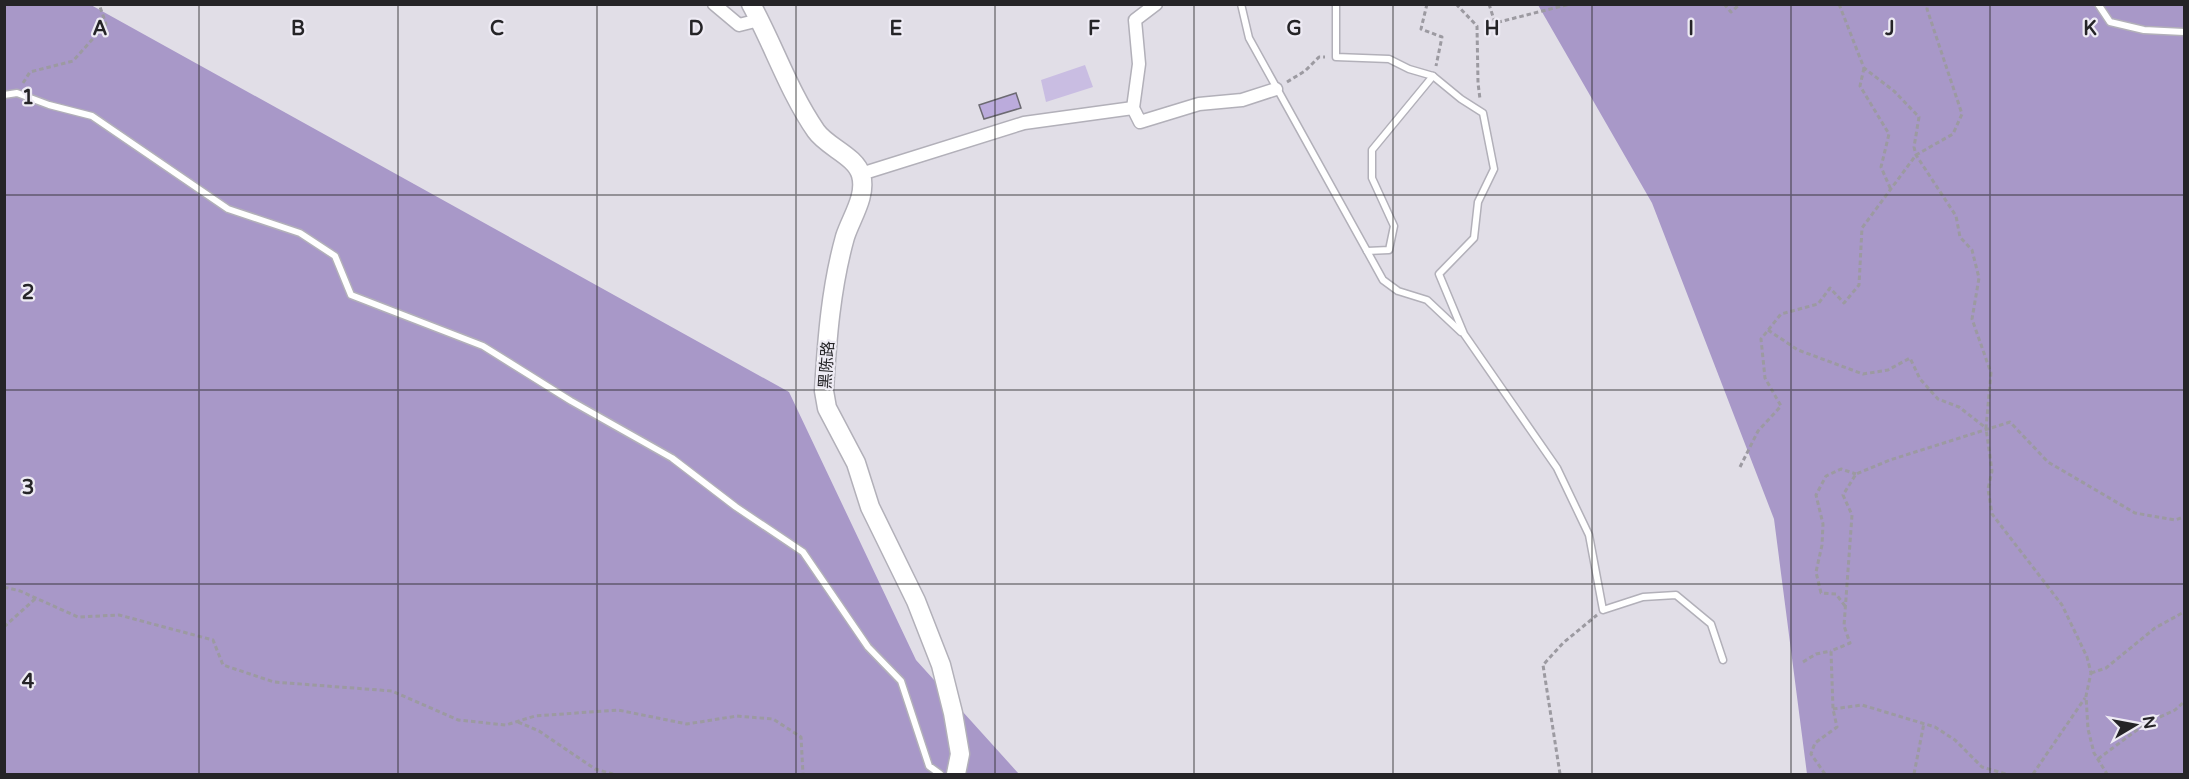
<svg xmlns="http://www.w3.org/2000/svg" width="2189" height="779" viewBox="0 0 2189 779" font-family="'Varela Round','Noto Sans SC',sans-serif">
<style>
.green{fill:#c9bde2}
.forest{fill:#a898c8}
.building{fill:#bbabdc;stroke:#6c6a72;stroke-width:1.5}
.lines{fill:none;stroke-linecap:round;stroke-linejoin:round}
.lane-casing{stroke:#b2b0b9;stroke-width:9}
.street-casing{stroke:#b2b0b9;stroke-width:15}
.secondary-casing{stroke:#b2b0b9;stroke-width:21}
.path{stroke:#9c9aa1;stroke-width:3;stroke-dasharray:4.5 3;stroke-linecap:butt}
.lane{stroke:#fff;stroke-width:6}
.street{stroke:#fff;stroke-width:12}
.secondary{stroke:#fff;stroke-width:18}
.grid{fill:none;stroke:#252427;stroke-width:1.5;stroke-opacity:0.55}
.labels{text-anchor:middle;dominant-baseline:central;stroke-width:4.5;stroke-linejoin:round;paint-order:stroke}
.street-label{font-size:16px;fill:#252427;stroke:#eeebf4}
.grid-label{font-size:20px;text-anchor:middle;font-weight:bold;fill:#252427;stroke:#eeebf4;stroke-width:4.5;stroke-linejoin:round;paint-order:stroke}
</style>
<rect width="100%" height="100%" fill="#e1dee7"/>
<path class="green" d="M1085,65L1093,87L1046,102L1041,80Z"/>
<g class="forest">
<path d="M5,4L91,5L789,392L916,660L1019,774H5Z"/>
<path d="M1538,5H2184V774H1807L1774,519L1652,203Z"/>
</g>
<path class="building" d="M1016,93L1021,108L984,119L979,105Z"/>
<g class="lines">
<defs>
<g id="lane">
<path d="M1241,4L1249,38L1367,251L1389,250L1394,226L1372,178V150L1433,76"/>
<path d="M1336,4V57L1389,59L1409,69L1433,76L1461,99L1483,113L1494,169L1478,202L1474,238L1439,274L1464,334L1557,468L1589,535L1603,610L1643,597L1676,595L1711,624L1723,660"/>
<path d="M2098,4L2110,22L2144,30L2184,32"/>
<path d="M4,95L17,93L49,105L92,116L228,209L300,233L335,256L351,295L483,346L571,401L672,458L736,507L803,552L868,647L901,681L929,766L940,774"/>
<path d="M1367,251L1383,280L1398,291L1427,300L1461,332"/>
</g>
<g id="street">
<path d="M714,4L739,25L759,20"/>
<path d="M1156,4L1135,20L1139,64L1133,108L1140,122L1199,104L1242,100L1276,89"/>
<path d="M861,174L1024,123L1133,108"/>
</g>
<path id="secondary" d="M751,4C774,46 789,92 816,131C827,147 856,156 861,175C867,196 851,218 845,237C831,287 827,339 824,391L827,408L856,463L870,507L916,601L941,665L953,713L960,754L956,774"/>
</defs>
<use href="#lane" class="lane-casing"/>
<use href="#street" class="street-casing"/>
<use href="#secondary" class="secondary-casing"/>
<g class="path">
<path d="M1427,4L1421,29L1442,37L1436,66"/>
<path d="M1456,4L1477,26L1478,83L1480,99"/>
<path d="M1489,4L1495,23L1570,4"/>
<path d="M1724,4L1731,12L1740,4"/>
<path d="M1839,4L1864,68L1894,91L1919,117L1914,147L1916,155L1956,216L1960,237L1972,250L1979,278L1972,319L1991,373L1986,428L1992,471L1988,489L1992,514L2062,605L2087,657L2091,673L2086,696L2088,729L2094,753L2107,774"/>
<path d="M1864,68L1860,86L1889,134L1881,167L1891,190"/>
<path d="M1287,82L1305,71L1319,57H1325"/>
<path d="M23,83L30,72L73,61L106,24L99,4"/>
<path d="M1768,330L1798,350L1863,374L1888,370L1910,358L1920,379L1938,399L1959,407L1986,428"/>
<path d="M1740,467L1758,431L1781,406L1765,378L1761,339L1781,314L1818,304L1830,288L1844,303L1859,285L1862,228L1916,155L1953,134L1962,114L1927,9L1928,4"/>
<path d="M4,587L20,591L78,617L119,615L213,640L223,665L274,682L392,691L458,720L506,725L535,716L618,710L687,724L737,716L773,719L801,737L803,774"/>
<path d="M1845,606L1836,594L1821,593L1816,572L1822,545L1823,524L1816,495L1826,476L1841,469L1856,474"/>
<path d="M4,627L36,598"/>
<path d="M1803,662L1816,654L1831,651"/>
<path d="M2091,673L2106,668L2155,628L2184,612"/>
<path d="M1833,709L1862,705L1935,727L1955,740L1982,767L2006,774"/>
<path d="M518,722L539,731L595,769L613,774"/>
<path d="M2098,759L2145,724L2175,710L2184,702"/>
<path d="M1560,774L1543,665L1563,643L1597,615"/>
<path d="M1825,774L1811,754L1815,743L1837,727L1833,709L1831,651L1850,643L1844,626L1852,515L1843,495L1856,474L1890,460L2010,422L2048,462L2135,513L2175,520L2184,517"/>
<path d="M1914,774L1924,723"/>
<path d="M2033,774L2085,698"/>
</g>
<use href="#lane" class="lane"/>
<use href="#street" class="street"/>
<use href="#secondary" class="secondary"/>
</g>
<path class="grid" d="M199,4V774M398,4V774M597,4V774M796,4V774M995,4V774M1194,4V774M1393,4V774M1592,4V774M1791,4V774M1990,4V774M4,195H2184M4,390H2184M4,584H2184"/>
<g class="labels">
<g class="street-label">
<text transform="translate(827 365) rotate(-86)">黑陈路</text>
</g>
</g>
<g class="grid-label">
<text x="100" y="35">A</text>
<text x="298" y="35">B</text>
<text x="497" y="35">C</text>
<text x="696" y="35">D</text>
<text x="896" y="35">E</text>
<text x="1094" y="35">F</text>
<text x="1294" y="35">G</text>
<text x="1492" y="35">H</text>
<text x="1691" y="35">I</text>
<text x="1890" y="35">J</text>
<text x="2090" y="35">K</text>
<text x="28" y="104">1</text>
<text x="28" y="299">2</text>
<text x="28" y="494">3</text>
<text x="28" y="688">4</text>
</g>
<rect width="2189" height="779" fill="none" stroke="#252427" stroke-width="12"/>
<g transform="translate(2135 725) rotate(80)" stroke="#eeebf4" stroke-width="4.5" paint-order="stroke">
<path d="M0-4.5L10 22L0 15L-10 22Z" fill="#252427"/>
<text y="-9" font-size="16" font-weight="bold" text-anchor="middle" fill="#252427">N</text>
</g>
</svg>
